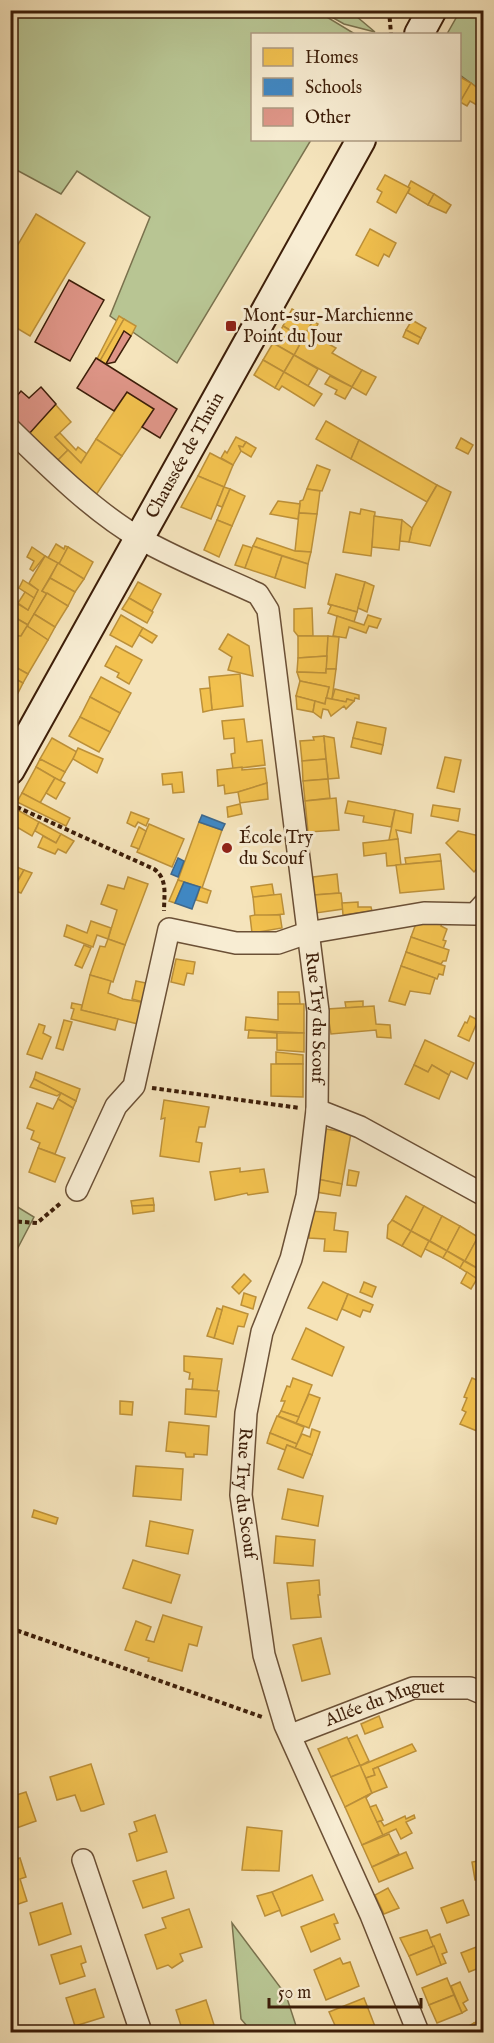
<svg xmlns="http://www.w3.org/2000/svg" width="494" height="2043" viewBox="0 0 494 2043" font-family="'IM FELL English',serif">
<style>
.green{fill:#b8c593;stroke:#7a724e;stroke-width:1.5}
.homes{fill:#f2c14e;stroke:#bc9039;stroke-width:1.5}
.schools{fill:#3f88c5;stroke:#3e688d;stroke-width:1.5}
.building{fill:#de9587;stroke:#3d1e09;stroke-width:1.5}
.lines{fill:none;stroke-linecap:round;stroke-linejoin:round}
.minor-casing{stroke:#6b5036;stroke-width:24}
.secondary-casing{stroke:#3d1e09;stroke-width:32}
.path{stroke:#3d1e09;stroke-width:4;stroke-dasharray:4.5 3;stroke-linecap:butt}
.minor{stroke:#f8edd3;stroke-width:21}
.secondary{stroke:#f8edd3;stroke-width:28}
.poi-dot{fill:#8f2418;stroke:#f8edd3;stroke-width:2}
.labels{text-anchor:middle;dominant-baseline:central;stroke-width:6;stroke-linejoin:round;paint-order:stroke}
.poi-label{font-size:18px;fill:#3d1e09;stroke:#f8edd3;text-anchor:start}
.street-label{font-size:18px;fill:#3d1e09;stroke:#f8edd3}
</style>
<rect width="100%" height="100%" fill="#f5e4bc"/>
<filter id="stains"><feTurbulence type="fractalNoise" baseFrequency=".00333" numOctaves="4"/><feColorMatrix values="0 0 0 0 .2 0 0 0 0 .09 0 0 0 0 .02 0 0 0 .5 -.17"/></filter>
<radialGradient id="worn" r=".72"><stop offset=".6" stop-color="#630" stop-opacity="0"/><stop offset="1" stop-color="#630" stop-opacity=".3"/></radialGradient>
<g class="green">
<path d="M10,11H317L355,34H252V140H311L177,363L110,316L150,217L77,171L61,194L11,167Z"/>
<path d="M321,11H350L375,32L344,24Z"/>
<path d="M460,11H483V92L460,75V34H447Z"/>
<path d="M11,1203L34,1217L11,1261Z"/>
<path d="M232,1923L286,1995L298,2032H252L241,2019Z"/>
</g>
<g class="homes">
<path d="M460,77L471,83L460,103Z"/>
<path d="M471,83L484,93L482,108L470,101L467,106L460,102Z"/>
<path d="M385,175L410,188L396,213L377,202L382,192L377,189Z"/>
<path d="M411,181L434,194L428,205L408,193L410,188L408,187Z"/>
<path d="M434,194L451,205L446,213L428,205Z"/>
<path d="M36,214L85,243L30,336L10,324V258Z"/>
<path d="M370,229L396,243L389,257L384,254L378,266L356,255Z"/>
<path d="M292,309L313,321L303,338L283,326Z"/>
<path d="M119,316L124,319L100,361L97,359Z"/>
<path d="M124,319L136,326L131,336L124,331L106,364L100,361Z"/>
<path d="M412,320L426,328L421,338L406,330Z"/>
<path d="M313,321L318,324L312,335L336,348L332,353L362,370L352,387L294,355Z"/>
<path d="M283,326L303,338L294,355L273,343Z"/>
<path d="M406,330L421,338L418,344L403,337Z"/>
<path d="M273,343L294,355L284,372L263,360Z"/>
<path d="M294,355L318,369L308,386L284,372Z"/>
<path d="M263,360L284,372L275,388L254,375Z"/>
<path d="M362,370L376,377L366,395L352,387L345,399L335,394L337,390L325,384L330,376L352,387Z"/>
<path d="M284,372L322,394L314,406L282,386L279,390L275,388Z"/>
<path d="M127,392L154,409L122,456L96,439Z"/>
<path d="M55,404L71,422L55,437L68,450L55,463L28,435Z"/>
<path d="M326,421L359,440L351,459L316,439Z"/>
<path d="M60,433L76,450L78,447L87,454L81,463L55,437Z"/>
<path d="M236,437L246,442L243,447L239,446L241,451L233,465L221,458L225,451L227,453Z"/>
<path d="M461,438L473,445L468,454L456,448Z"/>
<path d="M96,439L122,456L96,495L55,463L68,450L81,463Z"/>
<path d="M359,440L437,485L427,502L351,459Z"/>
<path d="M246,442L256,448L251,457L241,451L239,446L243,447Z"/>
<path d="M210,453L233,465L224,487L198,476Z"/>
<path d="M317,465L330,470L322,491L307,489Z"/>
<path d="M198,476L224,487L211,519L181,507Z"/>
<path d="M437,485L451,492L430,546L409,542L412,528Z"/>
<path d="M224,487L230,489L222,507L217,505Z"/>
<path d="M230,489L245,496L232,526L217,520Z"/>
<path d="M307,489L320,491L317,514L299,513L300,501L303,500Z"/>
<path d="M278,501L300,504L298,519L270,514Z"/>
<path d="M361,509L375,512L371,556L343,552L350,512L360,514Z"/>
<path d="M299,513L317,514L311,552L295,551Z"/>
<path d="M374,516L402,520L399,550L372,547Z"/>
<path d="M217,520L232,526L219,557L204,550Z"/>
<path d="M402,520L412,528L409,542L400,541Z"/>
<path d="M257,538L295,551L311,552L308,564L253,546Z"/>
<path d="M56,544L64,549L65,546L68,547L59,564L48,558Z"/>
<path d="M243,545L253,548L245,568L235,565Z"/>
<path d="M253,546L282,556L275,578L245,568Z"/>
<path d="M32,547L45,556L33,571L30,569L34,561L27,557Z"/>
<path d="M68,547L93,562L84,579L59,564Z"/>
<path d="M45,556L58,563L42,591L47,593L28,625L11,615L18,604L28,610L38,590L29,583Z"/>
<path d="M282,556L308,564L305,588L275,578Z"/>
<path d="M58,563L84,579L75,592L50,578Z"/>
<path d="M336,574L365,582L357,612L328,604Z"/>
<path d="M50,578L75,592L68,606L42,591Z"/>
<path d="M23,580L38,590L34,598L19,588Z"/>
<path d="M138,582L161,594L152,611L129,598Z"/>
<path d="M365,582L374,586L367,612L358,608Z"/>
<path d="M25,592L34,598L28,610L18,603Z"/>
<path d="M47,593L68,606L55,627L34,614Z"/>
<path d="M129,598L153,612L147,623L122,609Z"/>
<path d="M328,604L357,612L354,622L328,613L331,606Z"/>
<path d="M312,608L313,636H298L294,631V609Z"/>
<path d="M34,614L55,627L48,640L27,626Z"/>
<path d="M121,615L143,628L132,647L110,635Z"/>
<path d="M368,615L381,619L377,628L369,626L366,633L349,627L346,638L333,636L337,616L364,625Z"/>
<path d="M14,617L28,625L21,636H18L10,650V623Z"/>
<path d="M27,626L48,640L28,674L10,664V650L18,636H21Z"/>
<path d="M143,628L157,636L152,643L139,635Z"/>
<path d="M228,634L249,646L253,676L228,670L232,657L219,649Z"/>
<path d="M298,636H328L327,656L298,658Z"/>
<path d="M328,636L339,637L336,669H326Z"/>
<path d="M116,646L142,660L129,684L117,677L119,673L105,666Z"/>
<path d="M327,656L326,673L297,672L298,658Z"/>
<path d="M10,664L28,674L23,683L10,676Z"/>
<path d="M326,669H336L332,699L326,698L329,687L300,681L297,672L326,673Z"/>
<path d="M240,674L243,706L212,710L209,677Z"/>
<path d="M10,676L23,683L18,693L10,689Z"/>
<path d="M101,677L131,693L120,713L90,697Z"/>
<path d="M300,681L329,687L325,704L296,696Z"/>
<path d="M210,688L212,710L203,712L200,689Z"/>
<path d="M335,689L359,695V699L355,698L354,701L347,699L346,702L332,699Z"/>
<path d="M296,696L315,701L313,712L297,709Z"/>
<path d="M90,697L120,713L110,732L80,717Z"/>
<path d="M326,698L346,702L347,699L354,701L346,709L344,706L331,716L328,710L323,709L321,718L313,712L315,701L325,704Z"/>
<path d="M80,717L110,732L99,752L69,736Z"/>
<path d="M244,719L247,742L262,740L265,765L233,769L231,754L235,753L234,738L224,739L222,721Z"/>
<path d="M357,722L386,728L383,745L353,738Z"/>
<path d="M324,736L326,759L302,761L300,741L314,740L313,737Z"/>
<path d="M324,736L334,738L339,778L328,779Z"/>
<path d="M52,738L77,752L65,772L40,759Z"/>
<path d="M353,738L383,745L381,754L351,747Z"/>
<path d="M78,748L103,759L97,773L73,759Z"/>
<path d="M445,757L461,760L454,792L437,788Z"/>
<path d="M40,759L65,772L60,781L36,767Z"/>
<path d="M326,759L328,779L303,781L302,761Z"/>
<path d="M36,767L55,778L40,803L22,793Z"/>
<path d="M242,767V770L265,768L267,783L238,792L225,794L224,785L218,786L217,770Z"/>
<path d="M182,772L184,792L173,793L172,784L163,785L162,774Z"/>
<path d="M55,778L65,783L56,799L46,793Z"/>
<path d="M328,779L330,798L305,801L303,781Z"/>
<path d="M267,783L268,799L240,803L238,792Z"/>
<path d="M22,793L70,818L66,826L17,802Z"/>
<path d="M336,798L339,830L308,832L305,801Z"/>
<path d="M348,801L395,810L391,827L363,822L364,816L345,813Z"/>
<path d="M240,804L242,814L228,817L227,807Z"/>
<path d="M433,805L460,809L458,821L431,816Z"/>
<path d="M14,808L39,822L32,836L10,823V814Z"/>
<path d="M395,810L413,814L411,833L396,830L398,839L389,840Z"/>
<path d="M131,812L149,819L146,826L138,822L135,827L127,823Z"/>
<path d="M39,822L61,834L56,843L35,831Z"/>
<path d="M199,822L222,830L202,888L178,880Z"/>
<path d="M149,824L184,839L172,867L137,852Z"/>
<path d="M139,827L146,831L139,849L131,846Z"/>
<path d="M458,831L484,837V861L474,872L446,843Z"/>
<path d="M61,834L74,841L66,853L58,849L55,854L38,847L43,836L56,843Z"/>
<path d="M398,839L401,865L387,866L386,853L364,856L363,843Z"/>
<path d="M440,854L441,861L406,864L405,858Z"/>
<path d="M441,861L444,889L400,893L396,865Z"/>
<path d="M10,864L24,870L11,892L10,891Z"/>
<path d="M24,870L32,873L21,893L13,890Z"/>
<path d="M337,874L339,893L314,895L313,877Z"/>
<path d="M128,877L148,884L125,945L108,939L117,910L101,904L108,885L124,889Z"/>
<path d="M178,880L184,882L175,903L169,901Z"/>
<path d="M272,884L274,895L253,897L251,887Z"/>
<path d="M200,887L211,891L207,903L196,900Z"/>
<path d="M341,893L343,909L316,913L314,895Z"/>
<path d="M281,894L284,914L255,917L253,897Z"/>
<path d="M358,902V907H371L372,911L343,915L342,903Z"/>
<path d="M255,915H280L282,928L252,933L250,916Z"/>
<path d="M418,918L443,920L441,926L447,929L443,940L446,941L443,949L411,937Z"/>
<path d="M91,921L111,928L108,939L97,935L93,947L64,936L67,925L87,933Z"/>
<path d="M411,937L449,950L446,961H443L441,964L406,952Z"/>
<path d="M108,939L125,945L113,982L90,975L100,946L105,947Z"/>
<path d="M84,945L91,948L82,968L75,965Z"/>
<path d="M406,952L445,966L443,975L439,974L437,979L401,966Z"/>
<path d="M176,959L195,962L193,974L187,973L184,985L171,982Z"/>
<path d="M401,966L435,978L430,994L410,991L405,1005L389,1001Z"/>
<path d="M90,975L111,981L108,993L123,999L147,1003L142,1025L81,1010Z"/>
<path d="M136,981L151,984L147,1003L132,999Z"/>
<path d="M278,992H299L300,1004H278Z"/>
<path d="M363,1001V1007L346,1008L345,1002Z"/>
<path d="M72,1003L82,1005L81,1010L118,1019L115,1030L71,1019L74,1009L71,1008Z"/>
<path d="M278,1004H304V1033L245,1030L246,1017L278,1020Z"/>
<path d="M374,1006L376,1024L390,1025L391,1038L377,1037L376,1030L331,1034L327,1009Z"/>
<path d="M470,1016L478,1020L469,1041L458,1036L465,1022L467,1023Z"/>
<path d="M64,1020L72,1022L63,1050L56,1048Z"/>
<path d="M39,1024L45,1026L43,1033L51,1037L42,1059L27,1054Z"/>
<path d="M249,1030L277,1033V1038H248Z"/>
<path d="M277,1033H304V1052L277,1050Z"/>
<path d="M425,1040L474,1063L467,1079L451,1071L449,1075L432,1065L428,1072L414,1065Z"/>
<path d="M276,1052L303,1055V1064H276Z"/>
<path d="M271,1064H303V1097L271,1096Z"/>
<path d="M414,1065L428,1072L432,1065L449,1075L439,1099L405,1084Z"/>
<path d="M36,1072L80,1089L76,1101L34,1079Z"/>
<path d="M34,1079L61,1093L57,1096L30,1087Z"/>
<path d="M61,1093L76,1101L73,1108L58,1099Z"/>
<path d="M58,1099L73,1108L55,1154L38,1148L40,1143L31,1139L34,1131L27,1128L37,1103L53,1109Z"/>
<path d="M164,1100L209,1107L205,1127H199L196,1142L202,1143L199,1162L160,1156L165,1118L161,1119Z"/>
<path d="M326,1129L351,1133L342,1184L317,1179Z"/>
<path d="M38,1148L65,1158L55,1182L29,1172Z"/>
<path d="M240,1168V1172L264,1169L268,1192L248,1195L247,1193L215,1200L210,1172Z"/>
<path d="M349,1170L359,1172L356,1186L347,1185Z"/>
<path d="M317,1179L342,1184L340,1196L316,1192Z"/>
<path d="M406,1196L424,1206L411,1231L392,1220Z"/>
<path d="M153,1198L154,1205L132,1206L131,1201Z"/>
<path d="M154,1205V1211L133,1214L132,1206Z"/>
<path d="M424,1206L442,1216L430,1241L411,1231Z"/>
<path d="M311,1211L336,1213L334,1230L348,1232L346,1252L324,1251L325,1239L309,1238Z"/>
<path d="M442,1216L460,1226L447,1251L430,1241Z"/>
<path d="M392,1220L411,1231L402,1246L387,1238L388,1225Z"/>
<path d="M460,1226L478,1237L465,1261L447,1251Z"/>
<path d="M411,1231L429,1241L421,1257L402,1246Z"/>
<path d="M478,1237L484,1240L482,1271L465,1261Z"/>
<path d="M429,1241L447,1251L443,1258L425,1249Z"/>
<path d="M447,1251L464,1261L460,1268L443,1258Z"/>
<path d="M464,1261L482,1271L477,1279L460,1268Z"/>
<path d="M467,1272L477,1279L471,1289L461,1283Z"/>
<path d="M244,1274L251,1281L239,1294L232,1287Z"/>
<path d="M323,1282L348,1294L337,1320L308,1308Z"/>
<path d="M364,1282L376,1287L372,1297L360,1292Z"/>
<path d="M244,1293L256,1297L253,1309L241,1305Z"/>
<path d="M348,1294L373,1305L370,1312L363,1310L360,1317L342,1309Z"/>
<path d="M223,1306L248,1314L244,1327L238,1326L233,1344L214,1338Z"/>
<path d="M217,1308L222,1310L214,1338L207,1336Z"/>
<path d="M306,1328L344,1347L332,1376L292,1359Z"/>
<path d="M184,1356L222,1359L217,1391L192,1389L193,1379H189L190,1373L184,1371Z"/>
<path d="M293,1378L312,1385L299,1417L281,1411L285,1401H281L287,1386L290,1387Z"/>
<path d="M472,1378L484,1383V1416L477,1431L460,1424L466,1412L462,1410L467,1398L464,1397Z"/>
<path d="M186,1389L219,1391L216,1417L185,1414Z"/>
<path d="M309,1394L320,1398L309,1428L296,1423Z"/>
<path d="M120,1401L133,1402L132,1415L120,1414Z"/>
<path d="M281,1411L299,1417L296,1423L278,1416Z"/>
<path d="M277,1416L304,1427L297,1444L270,1433Z"/>
<path d="M169,1422L209,1426L207,1455L194,1454V1457H186L185,1453L166,1451Z"/>
<path d="M312,1429L320,1432L312,1455L295,1448L302,1434L310,1437Z"/>
<path d="M270,1433L297,1444L295,1448L287,1445L285,1450L267,1443Z"/>
<path d="M287,1445L312,1455L303,1478L278,1469Z"/>
<path d="M136,1466L183,1469L181,1500L133,1496Z"/>
<path d="M288,1489L323,1496L318,1526L282,1519Z"/>
<path d="M34,1510L58,1518L56,1524L32,1517Z"/>
<path d="M150,1521L193,1530L188,1554L146,1546Z"/>
<path d="M276,1536L315,1540L313,1566L274,1563Z"/>
<path d="M133,1560L180,1575L171,1603L123,1588Z"/>
<path d="M319,1580L320,1595H318L321,1617L291,1619L287,1583Z"/>
<path d="M163,1615L202,1627L197,1646L189,1644L182,1671L148,1661L149,1658L125,1650L136,1621L151,1627L146,1640L154,1642Z"/>
<path d="M321,1638L330,1674L302,1681L293,1645Z"/>
<path d="M379,1716L383,1727L365,1734L361,1724Z"/>
<path d="M357,1735L369,1761L360,1766L348,1739Z"/>
<path d="M347,1737L360,1765L331,1777L318,1749Z"/>
<path d="M412,1744L416,1751L373,1769L375,1775L366,1778L360,1766Z"/>
<path d="M91,1764L104,1804L84,1811H81L75,1795L57,1800L50,1777Z"/>
<path d="M360,1765L372,1793L345,1807L331,1777Z"/>
<path d="M378,1767L387,1787L372,1793L366,1778L375,1775L373,1769Z"/>
<path d="M26,1792L36,1821L11,1830L10,1797Z"/>
<path d="M372,1793L366,1798L383,1835L362,1845L345,1807Z"/>
<path d="M376,1805L383,1820L377,1822L370,1807Z"/>
<path d="M155,1815L167,1852L137,1861L129,1834L137,1831L134,1822Z"/>
<path d="M414,1815L415,1818L406,1822L412,1833L401,1839L396,1829L383,1835L377,1822L381,1821L384,1826L405,1816L406,1819Z"/>
<path d="M247,1827L282,1831L279,1871L242,1870Z"/>
<path d="M389,1834L399,1854L372,1867L362,1845Z"/>
<path d="M406,1852L413,1868L379,1882L372,1867Z"/>
<path d="M20,1858L26,1877L20,1879L27,1901L10,1907V1861Z"/>
<path d="M484,1860V1879L475,1880L472,1862Z"/>
<path d="M166,1871L174,1898L143,1908L133,1881Z"/>
<path d="M312,1875L323,1900L282,1916L272,1892Z"/>
<path d="M388,1888L399,1908L384,1914L375,1895Z"/>
<path d="M272,1892L280,1910L265,1916L257,1896Z"/>
<path d="M463,1900L469,1915L447,1923L441,1908Z"/>
<path d="M62,1903L71,1934L39,1945L30,1913Z"/>
<path d="M189,1909L202,1947L180,1954L183,1961L172,1968L168,1965L157,1969L145,1935L166,1928L162,1918Z"/>
<path d="M334,1914L338,1923L334,1924L340,1939L311,1952L301,1927Z"/>
<path d="M427,1930L434,1946L409,1956L400,1938Z"/>
<path d="M440,1934L447,1952L442,1954L446,1963L441,1965L430,1938Z"/>
<path d="M81,1946L86,1962L81,1964L85,1976L60,1984L51,1955Z"/>
<path d="M434,1946L441,1965L417,1975L409,1956Z"/>
<path d="M479,1946L484,1957V1966L469,1972L461,1953Z"/>
<path d="M340,1958L343,1964L350,1962L359,1986L326,2000L314,1970Z"/>
<path d="M447,1978L454,1995L429,2005L422,1988Z"/>
<path d="M460,1982L468,2000L463,2003L467,2010L462,2013L451,1986Z"/>
<path d="M95,1989L104,2017L75,2026L66,1998Z"/>
<path d="M454,1995L462,2013L437,2023L429,2005Z"/>
<path d="M364,1998L376,2029L367,2032H338L329,2012Z"/>
<path d="M206,2000L216,2031L183,2032L176,2010Z"/>
<path d="M484,2018V2032H480L474,2023Z"/>
<path d="M474,2023L480,2032H458Z"/>
</g>
<g class="schools">
<path d="M202,815L225,824L222,830L199,822Z"/>
<path d="M178,858L184,861L178,877L171,874Z"/>
<path d="M184,882L200,887L192,909L175,903Z"/>
</g>
<g class="building">
<path d="M69,280L104,300L70,361L35,342Z"/>
<path d="M124,331L131,336L115,362L106,364Z"/>
<path d="M96,358L177,409L160,438L142,427L154,409L127,392L114,411L77,388Z"/>
<path d="M41,387L56,404L28,435L10,416V404L21,391L29,398Z"/>
</g>
<g class="lines">
<defs>
<g id="minor">
<path id="s1" d="M10,429C49,467 94,512 141,539C178,560 219,576 258,594L268,610L318,1011L317,1110L307,1196L291,1259L262,1332L246,1413L241,1495L264,1655L285,1725L371,1915L418,2032"/>
<path d="M317,1110L360,1127L484,1195"/>
<path d="M77,1190L116,1106L134,1086L169,929L236,943H278L307,933L424,913L475,914L484,904"/>
<path id="s2" d="M291,1735L413,1688H470L484,1694"/>
<path d="M83,1860L141,2032"/>
</g>
<g id="secondary">
<path d="M419,34L432,10"/>
<path id="s3" d="M10,770L361,140"/>
</g>
</defs>
<use href="#minor" class="minor-casing"/>
<use href="#secondary" class="secondary-casing"/>
<g class="path">
<path d="M389,10L391,34"/>
<path d="M10,804L154,869C168,879 164,895 164,911"/>
<path d="M152,1088L300,1108"/>
<path d="M10,1221L37,1223L62,1202"/>
<path d="M10,1628L262,1717"/>
</g>
<use href="#minor" class="minor"/>
<use href="#secondary" class="secondary"/>
</g>
<g class="poi-dot">
<rect x="225" y="320" width="12" height="12" rx="3"/>
<circle cx="227" cy="848" r="6"/>
</g>
<g class="labels">
<g class="poi-label">
<text x="243" y="316">Mont-sur-Marchienne<tspan x="243" dy="21">Point du Jour</tspan></text>
<text x="239" y="838">École Try<tspan x="239" dy="21">du Scouf</tspan></text>
</g>
<g class="street-label">
<text stroke="none"><textPath href="#s3" startOffset="360">Chaussée de Thuin</textPath></text>
<text stroke="none"><textPath href="#s1" startOffset="730">Rue Try du Scouf</textPath></text>
<text stroke="none"><textPath href="#s1" startOffset="1216">Rue Try du Scouf</textPath></text>
<text stroke="none"><textPath href="#s2" startOffset="100">Allée du Muguet</textPath></text>
</g>
</g>
<rect width="494" height="2043" fill="none" stroke="#f5e4bc" stroke-width="36"/>
<rect x="12" y="12" width="470" height="2019" fill="none" stroke="#3d1e09" stroke-width="3"/>
<rect x="18" y="18" width="458" height="2007" fill="none" stroke="#3d1e09" stroke-width="1.5"/>
<rect x="251" y="33" width="210" height="108" fill="#f8edd3" stroke="#ad9a82" stroke-width="1.5"/>
<rect x="263" y="48" width="30" height="18" fill="#f2c14e" stroke="#ad9a82" stroke-width="1.5"/>
<text x="305" y="63" font-size="18" fill="#3d1e09">Homes</text>
<rect x="263" y="78" width="30" height="18" fill="#3f88c5" stroke="#ad9a82" stroke-width="1.5"/>
<text x="305" y="93" font-size="18" fill="#3d1e09">Schools</text>
<rect x="263" y="108" width="30" height="18" fill="#de9587" stroke="#ad9a82" stroke-width="1.5"/>
<text x="305" y="123" font-size="18" fill="#3d1e09">Other</text>
<path d="M269 1998v9h152v-9" fill="none" stroke="#3d1e09" stroke-width="3"/>
<text x="278" y="1998" font-size="18" fill="#3d1e09" stroke="#f8edd3" stroke-width="4.5" paint-order="stroke">50 m</text>
<rect width="100%" height="100%" filter="url(#stains)"/>
<rect width="100%" height="100%" fill="url(#worn)"/>
</svg>
